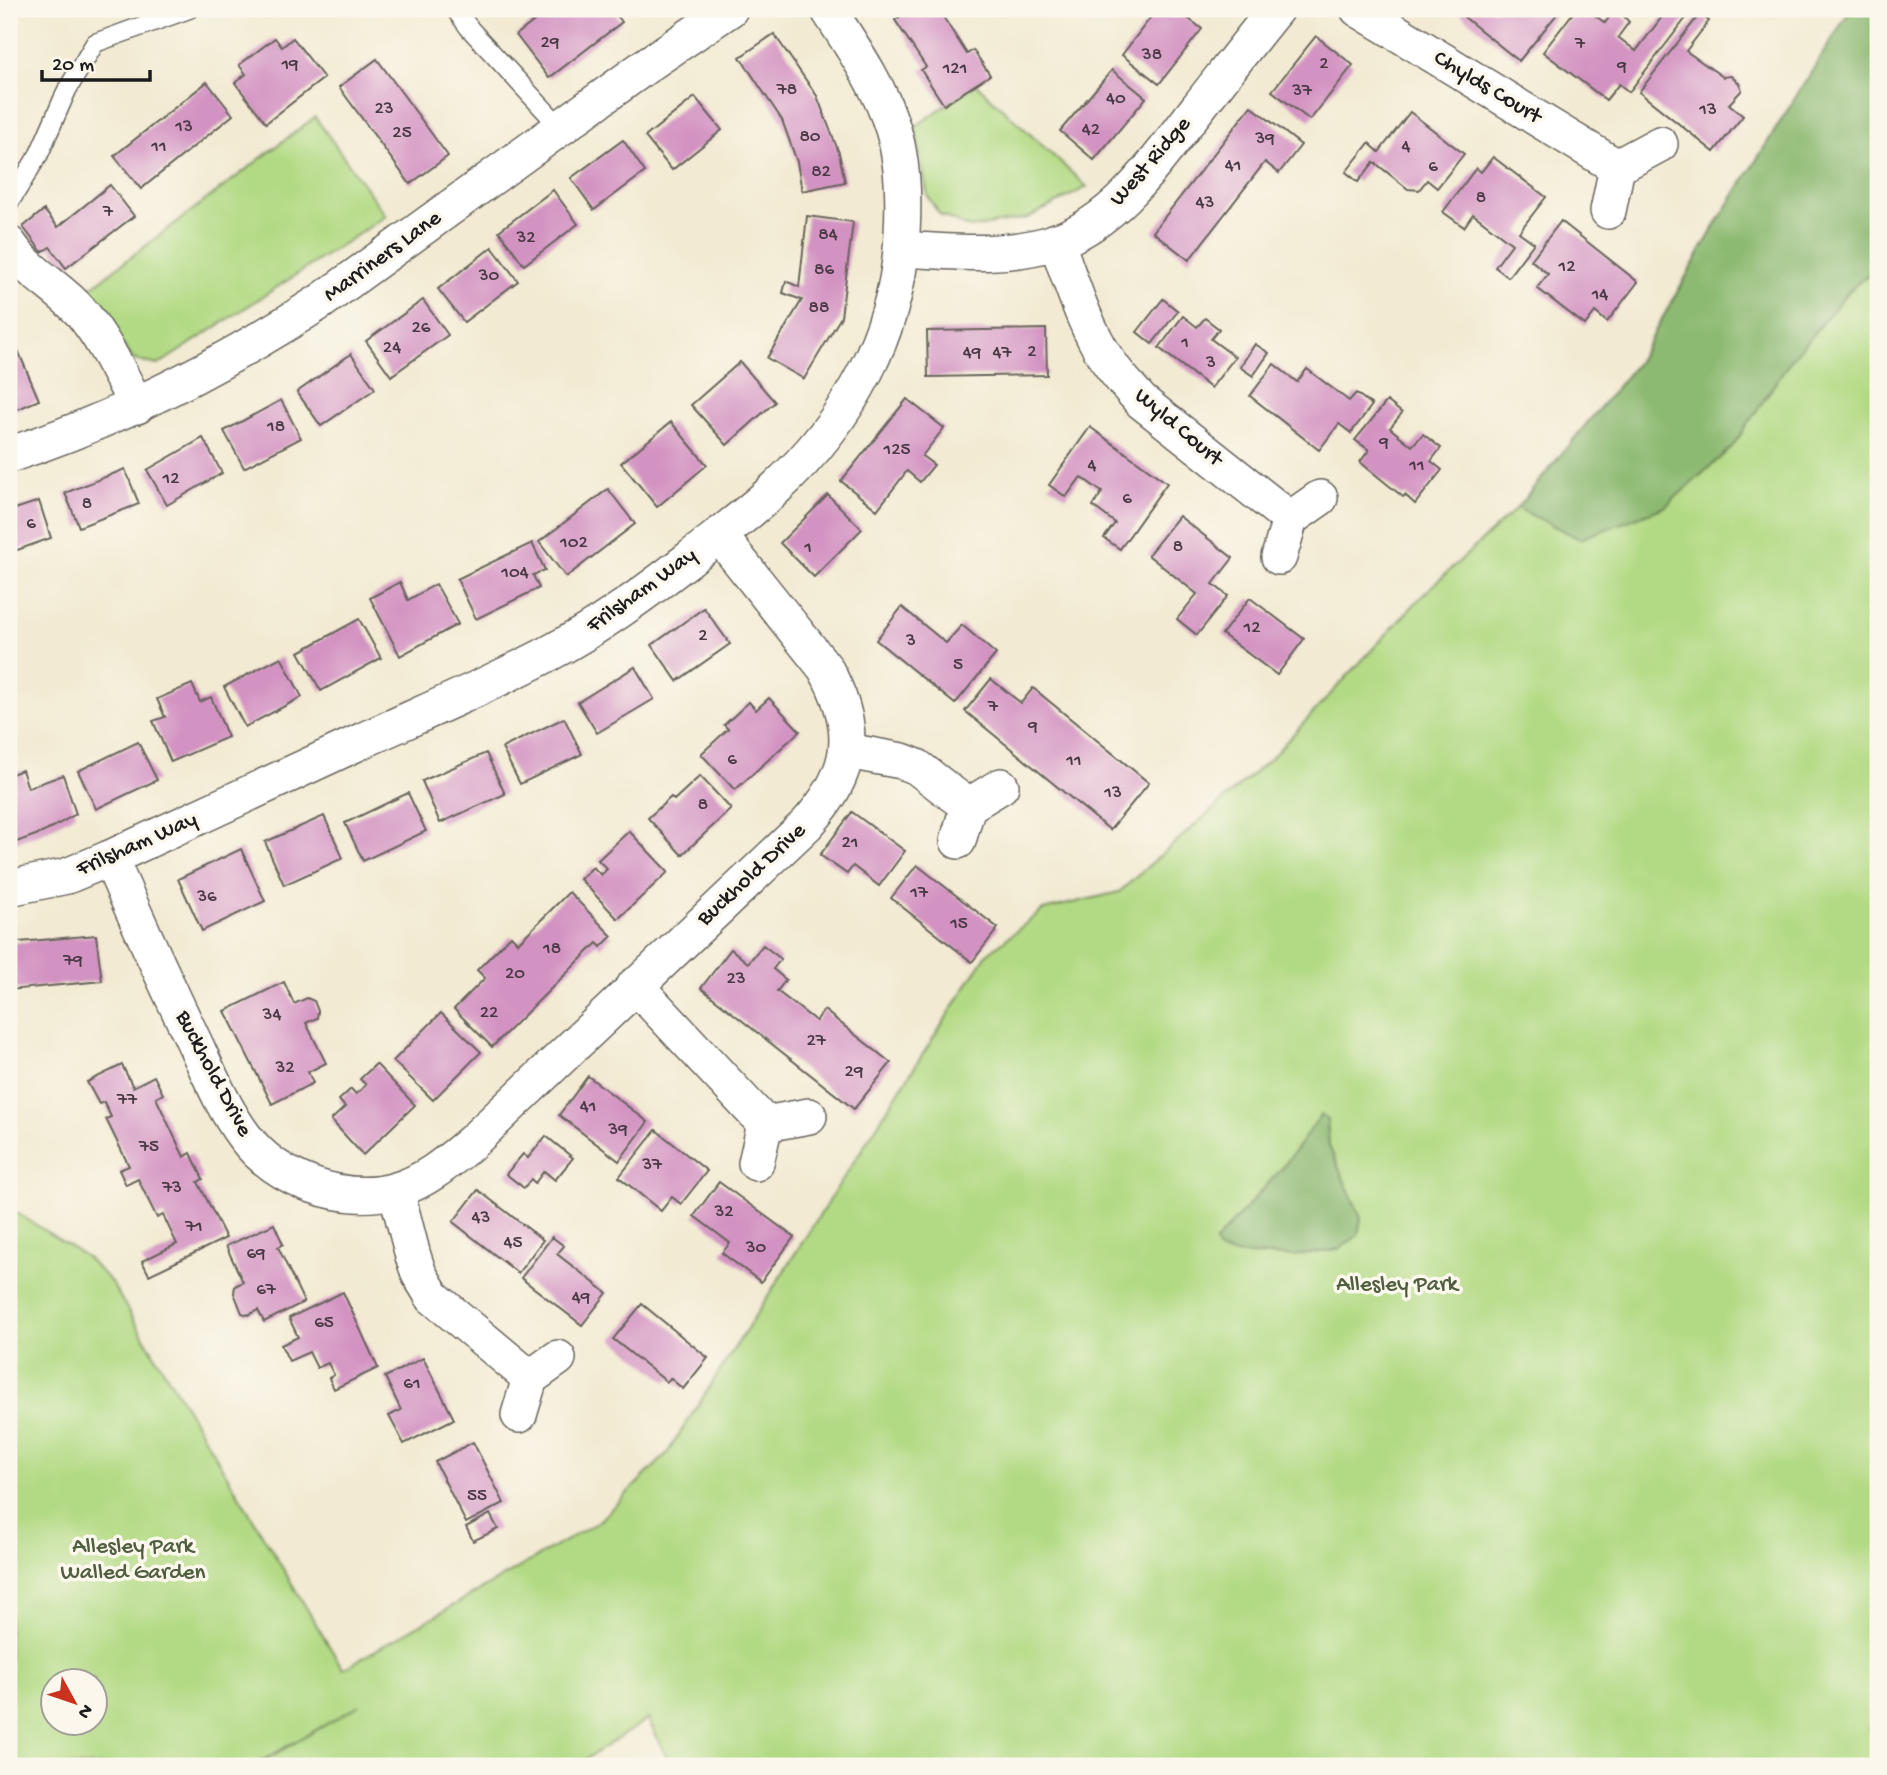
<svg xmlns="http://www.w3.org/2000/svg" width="1887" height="1775" viewBox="0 0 1887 1775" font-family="'Gochi Hand',sans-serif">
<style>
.green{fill:#b2da84;stroke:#677b50;stroke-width:2;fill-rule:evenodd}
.forest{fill:#8dba72;stroke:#546b47;stroke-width:2}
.building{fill:#d393c2}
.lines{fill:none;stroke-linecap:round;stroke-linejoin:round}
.service-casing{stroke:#67645c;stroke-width:21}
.minor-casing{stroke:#67645c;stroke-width:38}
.service{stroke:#fff;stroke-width:18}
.minor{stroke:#fff;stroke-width:35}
.labels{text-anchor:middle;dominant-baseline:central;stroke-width:7;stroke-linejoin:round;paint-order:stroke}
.number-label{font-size:19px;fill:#4a3a46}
.street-label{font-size:23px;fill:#1c1c1c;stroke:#fbf7ec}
.park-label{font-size:23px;fill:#505e40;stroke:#fbf7ec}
</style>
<rect width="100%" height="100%" fill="#fbf7ec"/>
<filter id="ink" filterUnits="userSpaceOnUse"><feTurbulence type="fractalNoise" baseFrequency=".0143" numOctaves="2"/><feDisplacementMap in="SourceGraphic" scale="14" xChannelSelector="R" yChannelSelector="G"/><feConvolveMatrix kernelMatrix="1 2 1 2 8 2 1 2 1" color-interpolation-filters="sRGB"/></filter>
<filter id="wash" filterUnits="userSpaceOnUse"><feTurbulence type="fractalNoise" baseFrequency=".00686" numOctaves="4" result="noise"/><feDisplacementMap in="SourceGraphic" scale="28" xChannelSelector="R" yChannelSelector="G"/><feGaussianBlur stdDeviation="1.57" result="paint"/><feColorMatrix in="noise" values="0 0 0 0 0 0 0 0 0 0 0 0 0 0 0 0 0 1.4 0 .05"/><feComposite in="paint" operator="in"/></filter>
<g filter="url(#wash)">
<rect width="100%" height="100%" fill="#f2ead2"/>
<g class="green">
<path d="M1851,9H1878V1766H671L648,1719L575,1766H255L360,1705L252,1766H9V1208L85,1256L111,1282L343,1669L598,1522L666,1455L987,954L1043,910L1119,892L1271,758L1424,594L1517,508L1637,363L1712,231ZM52,1680H94V1722H52Z"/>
<path d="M976,84L1087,187L1028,218L970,228L940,215L928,197L915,127Z"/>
<path d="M315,117L386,216L158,365L134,360L85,292Z"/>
</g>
<g class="forest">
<path d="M1851,9H1878V266L1849,291L1791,360L1732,447L1665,507L1580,539L1517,508L1637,363L1712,231Z"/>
<path d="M1321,1115L1327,1120L1329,1146L1361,1218L1358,1235L1340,1249L1294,1256L1243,1255L1219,1251L1215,1242L1283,1167Z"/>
<path d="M1878,1698V1744L1875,1743L1870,1729Z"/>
</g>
<g id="blocks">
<g class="building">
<path d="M550,9H612L622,22L549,78L516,35Z"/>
<path d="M912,9H938L967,54L973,50L990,75L944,105L921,70L926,67L895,20Z"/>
<path d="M1157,9H1176L1202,29L1159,84L1122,55Z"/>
<path d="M1454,9H1553L1558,13L1519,61Z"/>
<path d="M1576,9H1587L1605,23L1610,16L1621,13L1629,22L1618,37L1636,51L1668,9H1674L1686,18L1629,92L1619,84L1606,100L1543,52Z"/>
<path d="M1700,14L1709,21L1686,51L1723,77L1731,76L1739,83L1742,90L1729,104L1743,116L1714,152L1639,92Z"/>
<path d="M774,34L817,96L839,153L845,182L802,191L797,162L782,120L740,57Z"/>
<path d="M1316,36L1353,65L1310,120L1272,91Z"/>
<path d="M275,38L282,47L293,38L324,78L266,123L235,83L246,74L239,65Z"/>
<path d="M377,59L448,156L410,184L339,87Z"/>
<path d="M1112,70L1146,98L1094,160L1060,131Z"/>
<path d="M207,82L233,115L141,189L114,156Z"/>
<path d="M695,97L722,130L672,170L645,137Z"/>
<path d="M1251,106L1301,145L1279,173L1265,162L1189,260L1153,232Z"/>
<path d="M1410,112L1464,154L1437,188L1427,180L1419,190L1408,189L1374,162L1358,182L1346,172L1369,143L1379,152Z"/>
<path d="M623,140L645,172L594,210L571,178Z"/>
<path d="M1493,157L1546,197L1519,232L1534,243L1508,277L1495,267L1512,244L1473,214L1464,227L1443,212L1476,168L1481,172Z"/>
<path d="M110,185L134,216L66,268L50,247L42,252L23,227L44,210L58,227Z"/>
<path d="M553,190L578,224L524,265L499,231Z"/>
<path d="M807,216L853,222L841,317L804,379L767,358L802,300L783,293L786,281L799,287Z"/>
<path d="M1561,221L1638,282L1607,322L1595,312L1585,325L1537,288L1548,274L1531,260Z"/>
<path d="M492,247L518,281L464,322L438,289Z"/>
<path d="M1163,299L1178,311L1152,344L1137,332Z"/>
<path d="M423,300L448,335L391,376L366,341Z"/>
<path d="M1183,316L1197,327L1205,318L1219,329L1211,339L1235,357L1211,388L1159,348Z"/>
<path d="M1046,329L1047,375L928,377L927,331Z"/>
<path d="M14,341L39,400L9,413V343Z"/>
<path d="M1255,344L1269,353L1253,376L1240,367Z"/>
<path d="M351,354L375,389L321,426L297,392Z"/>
<path d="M740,362L775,402L727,445L691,405Z"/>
<path d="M1274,364L1297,382L1307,369L1349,401L1356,393L1372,405L1351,433L1339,424L1319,450L1250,396Z"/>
<path d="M907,399L944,428L922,456L934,465L920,482L907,471L877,510L841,481Z"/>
<path d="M281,400L301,438L244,468L224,431Z"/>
<path d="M1387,401L1402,413L1390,428L1412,446L1423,434L1441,448L1431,461L1442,470L1415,504L1405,495L1403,497L1360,462L1369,450L1355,440Z"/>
<path d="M671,422L707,465L657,507L621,463Z"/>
<path d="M1090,427L1167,483L1120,549L1104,538L1115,523L1093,506L1102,492L1081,477L1066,497L1049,485Z"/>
<path d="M203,438L222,473L167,505L147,470Z"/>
<path d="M125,469L139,504L79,527L65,493Z"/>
<path d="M608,489L635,524L566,577L539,542Z"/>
<path d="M828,495L862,529L814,577L780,543Z"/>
<path d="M39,501L51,538L9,553V511Z"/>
<path d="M1179,516L1233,558L1213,584L1228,596L1197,635L1177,619L1197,594L1148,555Z"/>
<path d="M532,543L545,570L533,575L539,588L476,619L457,579Z"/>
<path d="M400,582L408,600L436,584L458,624L400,656L370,598Z"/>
<path d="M1250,598L1304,639L1277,675L1222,634Z"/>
<path d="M902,607L946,643L962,625L996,654L955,704L876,640Z"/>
<path d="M704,608L730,644L677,681L652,645Z"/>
<path d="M359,619L381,658L321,691L299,652Z"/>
<path d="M281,657L302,697L245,727L224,687Z"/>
<path d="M635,667L654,699L597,733L578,702Z"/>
<path d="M991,679L1021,703L1033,688L1149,783L1110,830L965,711Z"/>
<path d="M192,684L200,702L211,697L228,737L171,762L153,721L165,717L157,699Z"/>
<path d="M769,698L800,731L735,790L701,754L728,729L724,725L749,702L756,710Z"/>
<path d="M564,718L582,754L520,784L502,748Z"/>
<path d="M138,742L157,780L96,809L78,771Z"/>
<path d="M486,753L505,794L440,823L422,781Z"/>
<path d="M22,770L28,788L63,775L76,814L44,832L11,844L9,838V775Z"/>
<path d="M700,776L731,809L682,855L648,818L671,797L674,800Z"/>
<path d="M408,793L426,831L363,861L345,823Z"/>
<path d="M852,812L905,851L879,886L853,866L847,874L820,855Z"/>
<path d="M324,816L343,858L284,885L265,842Z"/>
<path d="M629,831L668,872L618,919L580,879L593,867L601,875L607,869L598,860Z"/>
<path d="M241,849L265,901L202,931L178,879Z"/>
<path d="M917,865L998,928L972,962L891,898Z"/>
<path d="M569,892L612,936L601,947L597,943L492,1047L454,1009L485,978L477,970L511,936L518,943Z"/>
<path d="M96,935L102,981L9,990V943Z"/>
<path d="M763,945L781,959L773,969L786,980L777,991L816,1021L824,1010L891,1063L854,1109L701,988L731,949L748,963Z"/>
<path d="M284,982L294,1004L307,998L314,1001L318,1011L317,1018L306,1023L326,1063L308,1072L313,1083L272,1104L225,1011Z"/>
<path d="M441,1013L481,1052L433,1100L393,1061Z"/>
<path d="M376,1064L415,1105L363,1155L331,1120L345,1107L339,1100L351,1089L356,1094L366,1085L360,1079Z"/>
<path d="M122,1065L133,1087L154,1076L163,1094L156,1098L184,1157L191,1153L203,1179L198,1182L226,1238L149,1275L142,1261L177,1244L163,1215L157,1218L138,1179L126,1185L119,1170L129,1166L106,1119L111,1117L104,1102L99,1104L87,1082Z"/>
<path d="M588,1076L648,1122L619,1161L559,1115Z"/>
<path d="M656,1130L707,1171L681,1204L672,1197L661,1211L619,1177Z"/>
<path d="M546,1136L573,1158L555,1180L544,1171L535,1183L531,1179L524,1188L506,1174L523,1154L528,1158Z"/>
<path d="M719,1182L794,1237L761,1282L722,1253L730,1243L694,1216Z"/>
<path d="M478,1190L543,1240L518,1273L453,1222Z"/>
<path d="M274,1224L283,1244L278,1247L304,1302L264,1322L258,1310L248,1315L242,1313L234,1293L235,1286L243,1282L226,1246Z"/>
<path d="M552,1237L564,1246L557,1254L607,1293L582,1325L521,1278Z"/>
<path d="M343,1292L378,1368L334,1389L329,1378L334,1375L328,1363L317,1368L309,1352L289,1361L281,1345L298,1337L289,1318Z"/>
<path d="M642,1304L708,1358L683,1389L670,1378L667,1382L613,1339Z"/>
<path d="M423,1358L454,1419L404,1444L389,1416L401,1410L385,1377Z"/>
<path d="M473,1442L504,1503L466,1523L435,1462Z"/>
<path d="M490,1514L498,1529L473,1541L466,1527Z"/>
</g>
</g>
</g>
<g filter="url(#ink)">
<use href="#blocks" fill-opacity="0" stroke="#67645c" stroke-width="2"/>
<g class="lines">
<defs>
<g id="service">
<path d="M455,9L470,29L561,128"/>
<path d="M9,203L39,154L67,90L95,43L189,9"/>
</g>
<g id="minor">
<path d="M1358,9L1617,167"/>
<path d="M1608,211L1617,167L1660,144"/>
<path d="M1056,241C1071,280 1083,323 1106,358C1116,374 1129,387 1141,401L1290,519"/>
<path d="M9,244C28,273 58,286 81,312C104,339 120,375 137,406"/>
<path d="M902,249C953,252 1005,258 1055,242C1118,221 1158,159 1197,109C1223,76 1249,42 1276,9"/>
<path d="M9,455C120,419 221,366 320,302L650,63L730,9"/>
<path d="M1279,557L1290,519L1320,498"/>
<path d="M847,751L902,761L917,767L968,806"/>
<path d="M958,841L968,806L1001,786"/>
<path d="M110,858C134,914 159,968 185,1023C203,1059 220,1104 244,1136C276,1180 343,1205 396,1190C425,1182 449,1161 472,1142L807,824C854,772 859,729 825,668L719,535"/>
<path d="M9,888L67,876L110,858C191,820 272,782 353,745C418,715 485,687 548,654C599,627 644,594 689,559C718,536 748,514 775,489C847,423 899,332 902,233C904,199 903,162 893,129C879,85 853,48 828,9"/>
<path d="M635,985L765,1124"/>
<path d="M756,1163L765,1124L809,1116"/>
<path d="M396,1190L413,1256L419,1274L433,1297L530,1378"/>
<path d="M519,1415L530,1378L558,1358"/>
</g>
</defs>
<use href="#service" class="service-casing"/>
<use href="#minor" class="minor-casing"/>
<use href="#service" class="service"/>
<use href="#minor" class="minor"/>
</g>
</g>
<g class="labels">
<g class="number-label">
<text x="550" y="43">29</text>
<text x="1580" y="44">7</text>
<text x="1152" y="55">38</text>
<text x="1324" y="64">2</text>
<text x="290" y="65">19</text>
<text x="1622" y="67">9</text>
<text x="955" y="69">121</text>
<text x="787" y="90">78</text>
<text x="1302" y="91">37</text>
<text x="1116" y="99">40</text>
<text x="384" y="109">23</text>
<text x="1708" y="110">13</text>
<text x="184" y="127">13</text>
<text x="1091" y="130">42</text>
<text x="402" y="133">25</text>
<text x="810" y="137">80</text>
<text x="1265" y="139">39</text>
<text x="159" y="147">11</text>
<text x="1406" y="147">4</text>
<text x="1233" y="166">41</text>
<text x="1433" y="167">6</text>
<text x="821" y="172">82</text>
<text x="1481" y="198">8</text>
<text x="1205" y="203">43</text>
<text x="108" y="212">7</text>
<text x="828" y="235">84</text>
<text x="526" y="238">32</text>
<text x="1567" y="267">12</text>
<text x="824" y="270">86</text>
<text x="489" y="276">30</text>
<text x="1600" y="295">14</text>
<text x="819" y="308">88</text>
<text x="421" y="328">26</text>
<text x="1185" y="343">1</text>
<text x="392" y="348">24</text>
<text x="1032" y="352">2</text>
<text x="972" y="353">49</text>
<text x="1002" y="353">47</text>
<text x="1211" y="363">3</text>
<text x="276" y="427">18</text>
<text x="1384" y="443">9</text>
<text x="897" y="450">125</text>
<text x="1092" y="466">4</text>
<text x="1417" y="466">11</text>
<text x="171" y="479">12</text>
<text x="1127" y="499">6</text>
<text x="87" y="504">8</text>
<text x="31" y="524">6</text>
<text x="574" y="543">102</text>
<text x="1178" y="547">8</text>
<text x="808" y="548">1</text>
<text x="515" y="573">104</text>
<text x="1252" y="628">12</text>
<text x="703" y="636">2</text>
<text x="911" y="641">3</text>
<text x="958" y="665">5</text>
<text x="993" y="707">7</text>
<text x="1033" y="727">9</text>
<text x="732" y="760">6</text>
<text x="1074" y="761">11</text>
<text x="1113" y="793">13</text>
<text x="703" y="805">8</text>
<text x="850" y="843">21</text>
<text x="919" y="893">17</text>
<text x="207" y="897">36</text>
<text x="959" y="924">15</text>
<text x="552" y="949">18</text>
<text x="73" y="961">79</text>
<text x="515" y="974">20</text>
<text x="736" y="979">23</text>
<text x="489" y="1013">22</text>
<text x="272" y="1015">34</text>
<text x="816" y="1041">27</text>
<text x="285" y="1068">32</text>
<text x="854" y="1072">29</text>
<text x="127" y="1100">77</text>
<text x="588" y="1107">41</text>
<text x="618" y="1130">39</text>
<text x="149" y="1147">75</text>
<text x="652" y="1165">37</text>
<text x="172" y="1188">73</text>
<text x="724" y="1212">32</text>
<text x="481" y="1218">43</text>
<text x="194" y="1227">71</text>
<text x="513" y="1243">45</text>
<text x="756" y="1248">30</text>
<text x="256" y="1254">69</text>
<text x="266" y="1290">67</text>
<text x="581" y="1298">49</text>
<text x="324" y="1323">65</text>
<text x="412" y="1384">61</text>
<text x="477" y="1496">55</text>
</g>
<g class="street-label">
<text transform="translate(1487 88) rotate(31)">Chylds Court</text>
<text transform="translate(1151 162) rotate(-49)">West Ridge</text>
<text transform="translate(383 257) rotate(-36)">Marriners Lane</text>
<text transform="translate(1178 428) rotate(40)">Wyld Court</text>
<text transform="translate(642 591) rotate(-36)">Frilsham Way</text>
<text transform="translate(137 845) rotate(-24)">Frilsham Way</text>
<text transform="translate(752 875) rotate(-43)">Buckhold Drive</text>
<text transform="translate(213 1074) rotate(62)">Buckhold Drive</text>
</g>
<g class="park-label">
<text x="1397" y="1285">Allesley Park</text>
<text x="133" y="1547">Allesley Park<tspan x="133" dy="26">Walled Garden</tspan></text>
</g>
</g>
<rect width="1887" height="1775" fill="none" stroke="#fbf7ec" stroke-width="35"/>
<g transform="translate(74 1702) rotate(130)"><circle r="33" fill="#fbf7ec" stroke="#a29f99" stroke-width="2"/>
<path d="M0-5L12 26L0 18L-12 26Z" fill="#c8321e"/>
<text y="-10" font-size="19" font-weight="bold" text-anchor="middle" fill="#1c1c1c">N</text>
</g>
<path d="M42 70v10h108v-10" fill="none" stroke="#1c1c1c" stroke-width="3.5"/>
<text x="52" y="70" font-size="21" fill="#1c1c1c" stroke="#fbf7ec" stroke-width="5" paint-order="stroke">20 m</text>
</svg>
